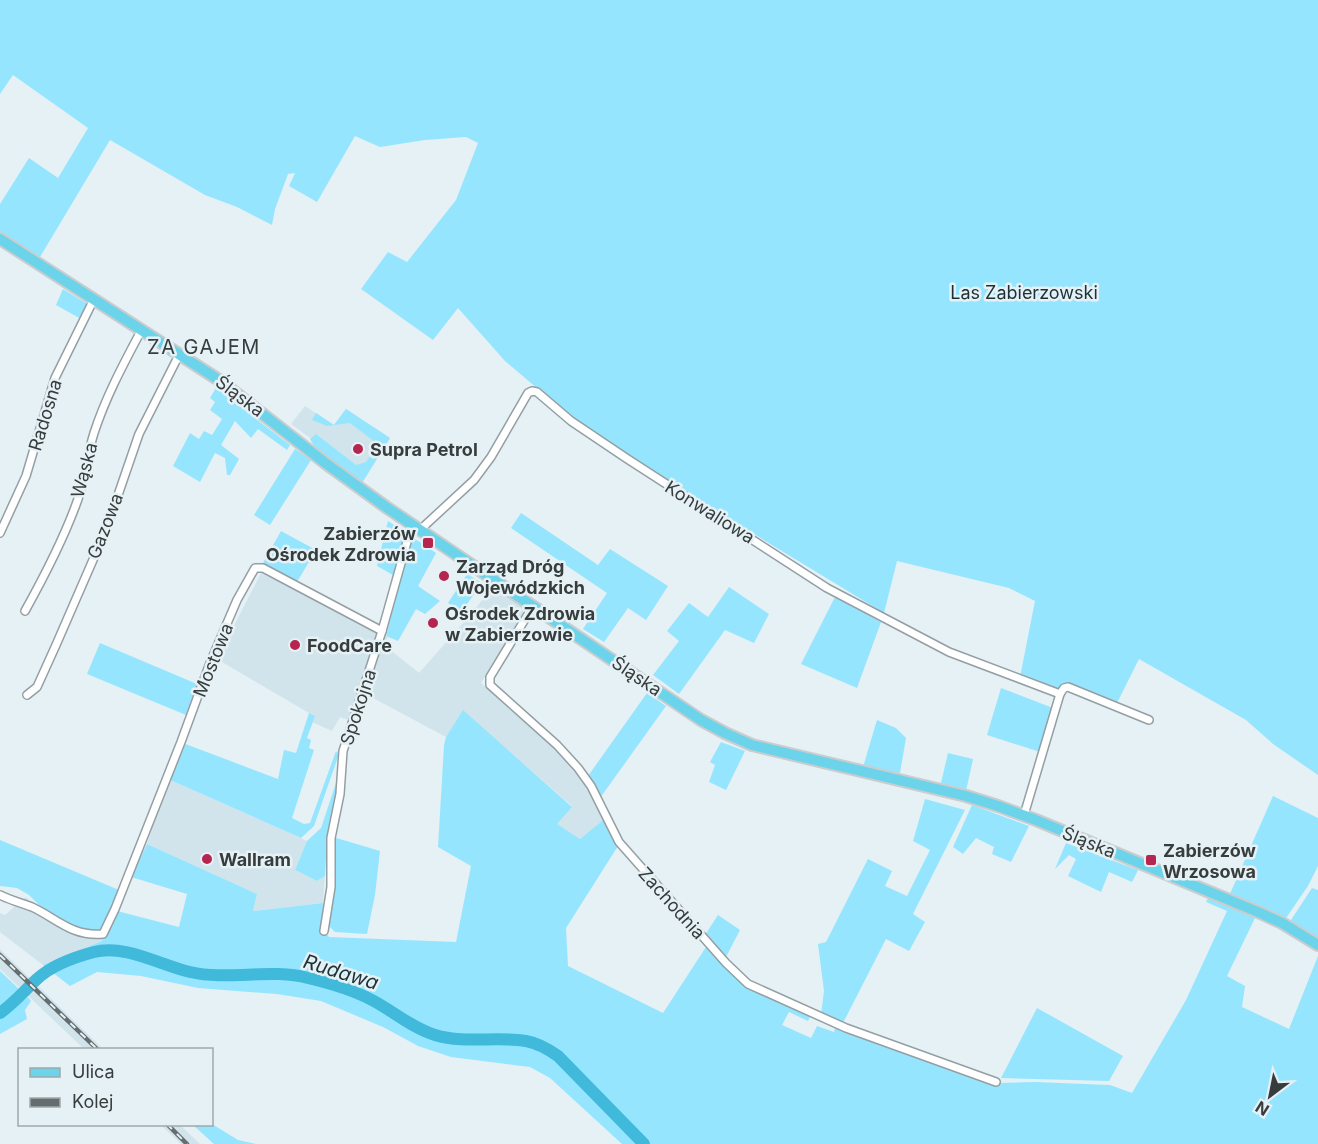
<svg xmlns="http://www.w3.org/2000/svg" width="1318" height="1144" viewBox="0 0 1318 1144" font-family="Inter,sans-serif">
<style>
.built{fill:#d1e4eb}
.green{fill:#96e5fe}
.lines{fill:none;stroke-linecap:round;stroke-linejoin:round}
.river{stroke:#40b9da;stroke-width:12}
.street-casing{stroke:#949fa3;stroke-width:10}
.primary-casing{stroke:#cbcccd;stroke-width:14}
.street{stroke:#fff;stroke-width:7}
.primary{stroke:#6bd4eb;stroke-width:10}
.rail-casing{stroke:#666d6f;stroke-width:4.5}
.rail{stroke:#e5f1f5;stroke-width:2;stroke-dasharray:7;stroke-linecap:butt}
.poi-dot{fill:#b52550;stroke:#e5f1f5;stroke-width:2}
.labels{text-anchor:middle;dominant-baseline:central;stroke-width:5;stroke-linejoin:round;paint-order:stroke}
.park-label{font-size:18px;fill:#1c3137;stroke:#e5f1f5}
.street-label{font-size:18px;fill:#373c3d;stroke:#e5f1f5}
.poi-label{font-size:18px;font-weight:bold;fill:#373c3d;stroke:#e5f1f5;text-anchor:start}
.neighbourhood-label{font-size:20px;letter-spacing:1.5px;fill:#373c3d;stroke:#e5f1f5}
.water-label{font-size:20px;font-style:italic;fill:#1e3339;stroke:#e5f1f5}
</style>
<rect width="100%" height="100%" fill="#e5f1f5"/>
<g class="built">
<path d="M305,406L334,425L346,409L390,438L365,478L291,424Z"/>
<path d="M261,573L388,637L384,645L419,673L472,613L493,586L528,609L481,683L553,745L585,783L603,820L580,839L556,824L572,806L463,711L446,737L360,691L349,720L340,717L332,731L312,722L314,716L217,659Z"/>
<path d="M168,779L307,841L295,870L317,881L325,876L323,903L253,911L257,894L147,844Z"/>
<path d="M26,897L51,923L66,932L104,938L102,941L43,965L0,932V913L5,915Z"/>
<path d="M0,949L8,957L103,1049H84L0,969Z"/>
<path d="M161,1125H180L200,1144H181Z"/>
</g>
<g class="green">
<path d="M0,0H1318V775L1273,744L1246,720L1139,659L1116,705L1062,683L1058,694L1020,677L1035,601L1009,588L897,561L884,613L614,449L571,417L505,361L458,308L433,340L361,289L388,252L407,262L456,200L478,143L466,137L425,140L380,147L355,136L317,202L289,186L295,173L288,174L275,209L272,225L237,207L205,195L110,140L40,257L0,232V204L29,158L58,178L88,128L13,75L0,94Z"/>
<path d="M63,289L89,305L81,319L56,305Z"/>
<path d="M216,388L290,445L287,450L258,429L251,438L235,421L221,445L239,459L230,475H227L225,458L215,453L200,482L173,466L190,433L199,439L204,431L212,435L222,419L210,410L215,402L210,398Z"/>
<path d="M346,409L390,438L362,483L314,446L310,439L316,434L356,465L366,462L377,446L375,442L350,423L327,426L312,420L316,413L334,425Z"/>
<path d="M295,449L311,460L270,525L254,515Z"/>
<path d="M521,513L598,565L610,549L668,586L646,620L628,608L604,642L583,629L607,593L511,528Z"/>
<path d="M388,521L436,553L418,586L440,601L425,614L416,609L398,641L386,636L400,579L377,566Z"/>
<path d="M281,531L316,550L297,582L263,563Z"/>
<path d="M467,574L482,583L462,611L448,603Z"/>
<path d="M729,587L769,614L754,643L725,630L679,694L653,675L679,641L667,631L689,603L708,617Z"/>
<path d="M835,597L881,622L857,688L801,664Z"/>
<path d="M100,643L197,684L186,715L87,674Z"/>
<path d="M1001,688L1053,708L1040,752L987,735Z"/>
<path d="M647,693L666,706L600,798L588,776Z"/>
<path d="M463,710L572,807L557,824L580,839L603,820L618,846L566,928L568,966L663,1013L706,947L747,987L811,1014L808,1021L789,1012L782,1025L811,1038L817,1026L834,1032L835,1027L982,1081L996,1083L1035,1082L1110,1085L1132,1093L1186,1000L1227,911L1206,902L1208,898L1255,918L1227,976L1245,986L1242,1007L1289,1029L1318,956V1144H622L550,1078L530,1067L451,1057L418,1046L383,1027L321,1001L277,994L198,988L141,976L97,972L70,986L43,965L102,941L117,911L179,927L187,894L131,877L147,844L257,894L253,911L323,903L322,928L329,937L456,942L471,866L438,847L444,745L446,737Z"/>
<path d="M309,713L315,716L307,738L311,740L309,748L314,750L292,818L304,824L310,823L336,751L339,754L314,826L301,838L168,779L183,743L278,779L284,750L296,753Z"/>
<path d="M877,720L896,728L906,738L900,773L863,767Z"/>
<path d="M721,742L745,751L726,790L709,782L715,765L710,762Z"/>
<path d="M948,753L973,759L966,791L941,783Z"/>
<path d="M342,765L327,840L325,876L317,881L295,870L307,841L321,828Z"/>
<path d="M1273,796L1318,818V866L1308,886L1284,921L1229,896Z"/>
<path d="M925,799L965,810L913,914L925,922L909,951L886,939L843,1023L821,1015L824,991L818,944L826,942L868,859L892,871L885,886L907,896L930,850L913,841Z"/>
<path d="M972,805L1029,826L1011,862L992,854L994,847L976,838L963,854L953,847Z"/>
<path d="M333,837L380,851L375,895L367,934L335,932L329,926Z"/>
<path d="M0,840L119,890L101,932L77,931L45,911L29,895L17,888L0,886Z"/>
<path d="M1066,843L1138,870L1132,882L1109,872L1101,892L1068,876L1076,859L1069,855L1055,869Z"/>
<path d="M1312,888L1318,890V940L1289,923Z"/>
<path d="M718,915L740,930L725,959L705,935Z"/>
<path d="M0,971L21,991L0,1008Z"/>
<path d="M28,997L31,1001L25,1010L27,1019L0,1034V1017Z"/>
<path d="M1037,1008L1123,1056L1109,1081L1001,1078Z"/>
<path d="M212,1124L238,1140L256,1144H214L193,1125Z"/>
</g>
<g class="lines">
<path class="river" d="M0,1013C14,1003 24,991 37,979C51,966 75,957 94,952C125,944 160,965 190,972C228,981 271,968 308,978C329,983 353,990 372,1000C393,1011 412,1028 435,1035C465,1044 496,1036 526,1041C538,1043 548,1049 558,1056L644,1144"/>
<defs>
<g id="street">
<path d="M421,529L474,480L491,457L528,393L532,391L537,392L571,421L626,458L827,588L949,652L1060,694L1064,688L1068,687L1149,720"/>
<path d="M0,533L26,476L55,378L94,299"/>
<path d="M533,606L490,677V685L557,745L578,768L591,786L619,842L726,963L748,984L846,1028L996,1082"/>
<path d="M25,611C45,575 64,539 78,499C85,478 87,455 94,433C106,396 124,363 142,329"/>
<path d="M27,695L37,687L56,645L106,530L139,434L180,353"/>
<path d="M1024,815L1060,694"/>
<path d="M0,895C10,900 21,903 32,907C56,918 72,937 103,934L115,909L181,742L210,663L237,600L255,568H263L382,631"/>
<path d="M324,931L331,887V838L340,794L343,751L382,631L412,524"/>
</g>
<path id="primary" d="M0,239L219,380L324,462L386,507L701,720L725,733L752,745L966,796L998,806L1036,820L1258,912L1282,923L1318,945"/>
</defs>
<use href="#street" class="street-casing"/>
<use href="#primary" class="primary-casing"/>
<use href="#street" class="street"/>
<use href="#primary" class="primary"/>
<defs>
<g id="rail">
<path d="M0,955L98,1050"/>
<path d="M167,1124L187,1144"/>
</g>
</defs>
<use href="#rail" class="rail-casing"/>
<use href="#rail" class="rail"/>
</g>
<g class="poi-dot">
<circle cx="358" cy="449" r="6"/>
<rect x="422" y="537" width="12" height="12" rx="3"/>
<circle cx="444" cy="576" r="6"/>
<circle cx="433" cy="623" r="6"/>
<circle cx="295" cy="645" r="6"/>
<circle cx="207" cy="859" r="6"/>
<rect x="1145" y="854" width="12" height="12" rx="3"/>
</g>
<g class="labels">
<g class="park-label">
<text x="1024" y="292">Las Zabierzowski</text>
</g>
<g class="street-label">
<text transform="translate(240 396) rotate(37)">Śląska</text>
<text transform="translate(45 415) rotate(-73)">Radosna</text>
<text transform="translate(84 470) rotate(-75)">Wąska</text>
<text transform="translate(710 512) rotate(32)">Konwaliowa</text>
<text transform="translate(105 526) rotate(-69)">Gazowa</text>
<text transform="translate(213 660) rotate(-68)">Mostowa</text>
<text transform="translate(637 676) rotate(34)">Śląska</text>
<text transform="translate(358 707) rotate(-72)">Spokojna</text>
<text transform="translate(1089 842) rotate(22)">Śląska</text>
<text transform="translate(672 903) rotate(48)">Zachodnia</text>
</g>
<g class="poi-label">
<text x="370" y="449">Supra Petrol</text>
<text x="416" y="533" text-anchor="end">Zabierzów<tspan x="416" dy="21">Ośrodek Zdrowia</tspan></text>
<text x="456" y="566">Zarząd Dróg<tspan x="456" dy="21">Wojewódzkich</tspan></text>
<text x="445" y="613">Ośrodek Zdrowia<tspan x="445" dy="21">w Zabierzowie</tspan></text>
<text x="307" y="645">FoodCare</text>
<text x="1163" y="850">Zabierzów<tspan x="1163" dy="21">Wrzosowa</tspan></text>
<text x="219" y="859">Wallram</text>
</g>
<g class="neighbourhood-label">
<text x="204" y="347">ZA GAJEM</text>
</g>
<g class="water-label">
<text transform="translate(341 972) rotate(17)">Rudawa</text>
</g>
</g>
<rect x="18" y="1048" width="195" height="78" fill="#e5f1f5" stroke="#9fa9ab" stroke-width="1.5"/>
<rect x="30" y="1068" width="30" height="9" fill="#6bd4eb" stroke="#9fa9ab" stroke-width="1.5"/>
<text x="72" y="1078" font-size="18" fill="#373c3d">Ulica</text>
<rect x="30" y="1098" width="30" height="9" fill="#666d6f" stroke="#9fa9ab" stroke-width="1.5"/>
<text x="72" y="1108" font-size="18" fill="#373c3d">Kolej</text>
<g transform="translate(1270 1096) rotate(212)" stroke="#e5f1f5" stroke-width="4.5" paint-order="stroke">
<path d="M0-4.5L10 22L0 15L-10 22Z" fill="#373c3d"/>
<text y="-9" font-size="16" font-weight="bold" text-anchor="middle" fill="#373c3d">N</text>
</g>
</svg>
